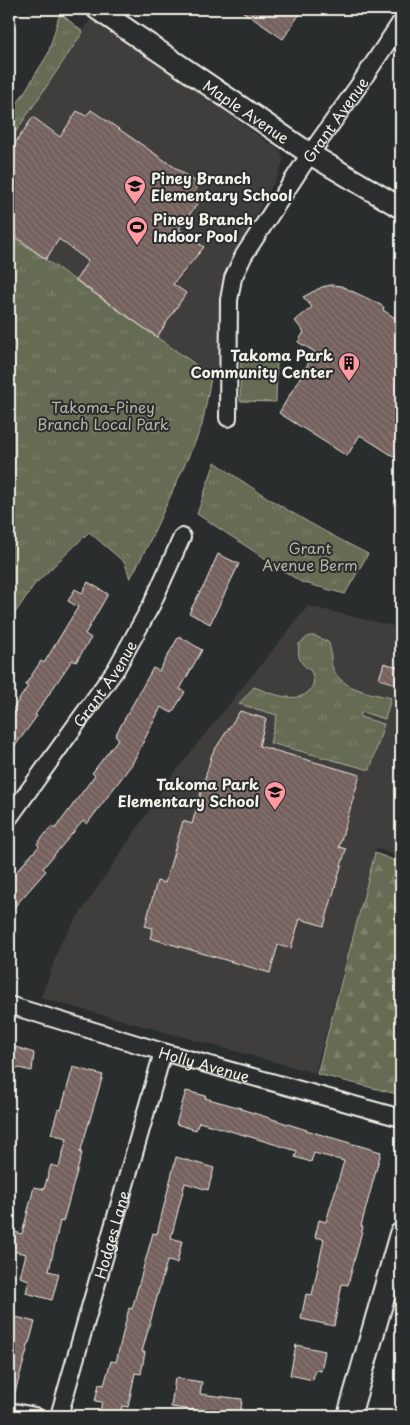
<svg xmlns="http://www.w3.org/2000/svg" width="410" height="1425" viewBox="0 0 410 1425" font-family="'Playpen Sans',sans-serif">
  <defs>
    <pattern id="forest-firs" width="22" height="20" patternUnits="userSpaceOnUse" patternTransform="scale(1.25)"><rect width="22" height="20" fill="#656c52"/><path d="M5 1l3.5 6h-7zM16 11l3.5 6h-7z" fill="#7c816b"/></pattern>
    <pattern id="park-tufts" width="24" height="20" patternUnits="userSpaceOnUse" patternTransform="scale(1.25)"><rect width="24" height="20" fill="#656c52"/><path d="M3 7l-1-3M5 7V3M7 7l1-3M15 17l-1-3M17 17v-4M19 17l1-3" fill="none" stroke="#7c816b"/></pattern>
    <pattern id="building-back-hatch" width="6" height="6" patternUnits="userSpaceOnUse" patternTransform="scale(1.25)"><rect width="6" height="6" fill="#74615d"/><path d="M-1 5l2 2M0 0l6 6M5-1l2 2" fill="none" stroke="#887874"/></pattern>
  </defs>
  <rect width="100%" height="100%" fill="#2a2d2e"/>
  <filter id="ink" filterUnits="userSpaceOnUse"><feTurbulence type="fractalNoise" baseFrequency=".02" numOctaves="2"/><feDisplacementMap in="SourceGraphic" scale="10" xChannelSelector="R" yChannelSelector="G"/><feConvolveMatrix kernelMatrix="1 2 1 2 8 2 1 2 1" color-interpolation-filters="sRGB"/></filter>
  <g filter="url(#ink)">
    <path fill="#403d3c" d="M93,16L280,151L284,159L278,175L231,260L224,303L223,369L211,378L205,371L9,234V142Z
      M308,606L401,628V858L376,848L315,1073L41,998L61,942L174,773Z"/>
    <path fill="#656c52" stroke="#acae9d" d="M241,355L277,356L276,402L240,401Z"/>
    <path fill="url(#forest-firs)" stroke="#acae9d" d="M375,853L401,863V1095L317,1074Z"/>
    <path fill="url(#park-tufts)" stroke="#acae9d" d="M60,13L83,32L9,142V117L48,54Z
      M9,234L205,371L211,378L202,425L196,440L147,547L130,579L125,563L89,532L34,585L9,622Z
      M215,462C263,497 314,527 368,554L345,594L301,582L197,514Z
      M309,636H315L328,642C333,651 329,660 333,669C342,690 372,693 391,698L385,719L362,712L360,717L384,724L370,770L270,743L277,715L239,704L254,687C269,692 297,706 310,690C315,683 314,679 311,671C300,664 297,657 299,644Z"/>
    <path fill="url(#building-back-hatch)" stroke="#f4f1e8" d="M239,9H303L283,39Z
      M91,110L199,184L194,194L200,200L179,229L204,247L173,284L186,293L157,337L76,280L88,261L59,239L46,259L9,232V152L33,117L60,137L77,111L86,116Z
      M331,285L341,286L375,302L384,307L383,310L401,322V461L360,435L347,456L279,413L315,352L298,342L304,332L295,321L312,307L303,297L322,287Z
      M218,554L239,564L210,624L189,613L202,588H203Z
      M88,582L108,594L85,634L91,638L76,662L72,660L35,715L37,716L9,754V715L28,686L25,685L41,661L44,663L78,607L68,601L75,589L82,593Z
      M179,636L202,650L180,689L185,692L172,713L161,707L132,764L87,824L83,821L43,868L46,871L9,913V880L39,846L37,844L52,826L55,829L95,775L92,773L119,738L115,736L153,668L159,671Z
      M384,663L400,668L396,684L379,679Z
      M240,711L266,719L259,746L360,775L339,847L346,849L324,926L300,919L291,948L278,945L270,973L150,938L153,928L145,926L157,881L165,883L183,821L192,824L212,754Z
      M9,1045L34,1053L32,1071L9,1066Z
      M73,1067L103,1075L80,1153H82L63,1222L60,1221L49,1271L59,1274L52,1300L26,1293L29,1280L20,1277L26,1254L9,1250V1240L11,1231L22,1234L34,1187L44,1189L51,1165L59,1167L67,1138L51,1134L58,1109L61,1110Z
      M186,1091L206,1096L205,1098L241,1108V1109L319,1134L381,1152L361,1226L363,1227L348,1285L342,1284L334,1326L301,1319L306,1294L312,1295L324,1239L315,1237L319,1220L326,1222L344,1161L314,1153L311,1162L295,1157L297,1151L244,1135L199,1122L196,1130L176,1124Z
      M176,1157L214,1168L208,1190L185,1183L171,1238L182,1241L177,1263L167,1261L142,1352H145L141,1374L135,1373L128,1407L122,1406L120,1416L100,1411L102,1402L95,1401L99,1384L104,1385L111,1361L116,1362L129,1308L132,1309L153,1233L157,1234Z
      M12,1316L35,1322L13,1399H9V1330Z
      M296,1345L325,1351L321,1371L315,1370L313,1380L290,1375Z
      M175,1378L202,1382L200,1394L242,1399L240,1416L171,1407Z"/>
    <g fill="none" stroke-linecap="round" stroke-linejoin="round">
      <g stroke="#f4f1e8" stroke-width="20">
        <g id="minor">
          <path id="s1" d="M228,418L229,300L233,278L244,255L310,154L359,85L401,22"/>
          <path id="s2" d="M9,818L116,669L152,604L182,537"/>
          <path id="s3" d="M9,1005L163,1052L401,1118"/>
          <path d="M9,1411L35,1416"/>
          <path id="s4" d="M59,1416L163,1052"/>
        </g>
      </g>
      <g stroke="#f4f1e8" stroke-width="24">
        <g id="tertiary">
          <path id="s5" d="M97,9L310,154L401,208"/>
        </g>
      </g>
      <g stroke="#f4f1e8" stroke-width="26">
        <path id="secondary" d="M349,1416L401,1234"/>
      </g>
      <use href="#minor" stroke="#2a2d2e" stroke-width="16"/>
      <use href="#tertiary" stroke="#2a2d2e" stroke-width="20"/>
      <use href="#secondary" stroke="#2a2d2e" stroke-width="22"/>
    </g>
  </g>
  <defs>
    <g id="school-pin" transform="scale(1.125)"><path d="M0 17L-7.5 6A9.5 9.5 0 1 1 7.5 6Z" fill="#ff9aa2" stroke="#2a2d2e"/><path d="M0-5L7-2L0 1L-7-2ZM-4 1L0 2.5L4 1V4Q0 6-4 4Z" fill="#111"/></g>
    <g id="stadium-pin" transform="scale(1.125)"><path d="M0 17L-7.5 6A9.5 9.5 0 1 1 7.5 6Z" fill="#ff9aa2" stroke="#2a2d2e"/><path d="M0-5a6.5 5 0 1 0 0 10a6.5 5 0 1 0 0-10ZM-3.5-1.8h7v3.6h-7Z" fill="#111"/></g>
    <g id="building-pin" transform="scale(1.125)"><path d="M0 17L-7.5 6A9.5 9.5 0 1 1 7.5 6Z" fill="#ff9aa2" stroke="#2a2d2e"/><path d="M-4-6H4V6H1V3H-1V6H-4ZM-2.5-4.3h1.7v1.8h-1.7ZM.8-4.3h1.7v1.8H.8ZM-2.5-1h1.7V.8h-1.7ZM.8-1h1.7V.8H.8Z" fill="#111"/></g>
  </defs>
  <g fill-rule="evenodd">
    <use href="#school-pin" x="135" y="186"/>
    <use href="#stadium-pin" x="137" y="227"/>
    <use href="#building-pin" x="349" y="363"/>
    <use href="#school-pin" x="275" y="792"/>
  </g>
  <g text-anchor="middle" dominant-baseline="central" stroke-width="4" stroke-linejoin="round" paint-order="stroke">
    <g font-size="15" fill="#f4f1e8" stroke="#2a2d2e">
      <text stroke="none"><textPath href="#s5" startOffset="181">Maple Avenue</textPath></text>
      <text stroke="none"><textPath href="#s1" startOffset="329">Grant Avenue</textPath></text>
      <text stroke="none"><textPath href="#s2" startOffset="165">Grant Avenue</textPath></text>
      <text stroke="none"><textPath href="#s3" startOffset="204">Holly Avenue</textPath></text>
      <text stroke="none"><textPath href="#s4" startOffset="189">Hodges Lane</textPath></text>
    </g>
    <g font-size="15" font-weight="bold" fill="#f4f1e8" stroke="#2a2d2e" text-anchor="start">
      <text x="151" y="177">Piney Branch<tspan x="151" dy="17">Elementary School</tspan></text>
      <text x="153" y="218">Piney Branch<tspan x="153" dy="17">Indoor Pool</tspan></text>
      <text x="333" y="354" text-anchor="end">Takoma Park<tspan x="333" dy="17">Community Center</tspan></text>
      <text x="259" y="783" text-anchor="end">Takoma Park<tspan x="259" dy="17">Elementary School</tspan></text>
    </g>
    <g font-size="15" fill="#b4b5a4" stroke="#2a2d2e">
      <text x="103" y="406">Takoma-Piney<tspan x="103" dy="17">Branch Local Park</tspan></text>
      <text x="310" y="547">Grant<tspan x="310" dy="17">Avenue Berm</tspan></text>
    </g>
  </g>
  <rect width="410" height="1425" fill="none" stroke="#2a2d2e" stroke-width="30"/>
  <rect x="15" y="15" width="380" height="1395" fill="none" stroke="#f4f1e8" stroke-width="2" filter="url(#ink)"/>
</svg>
